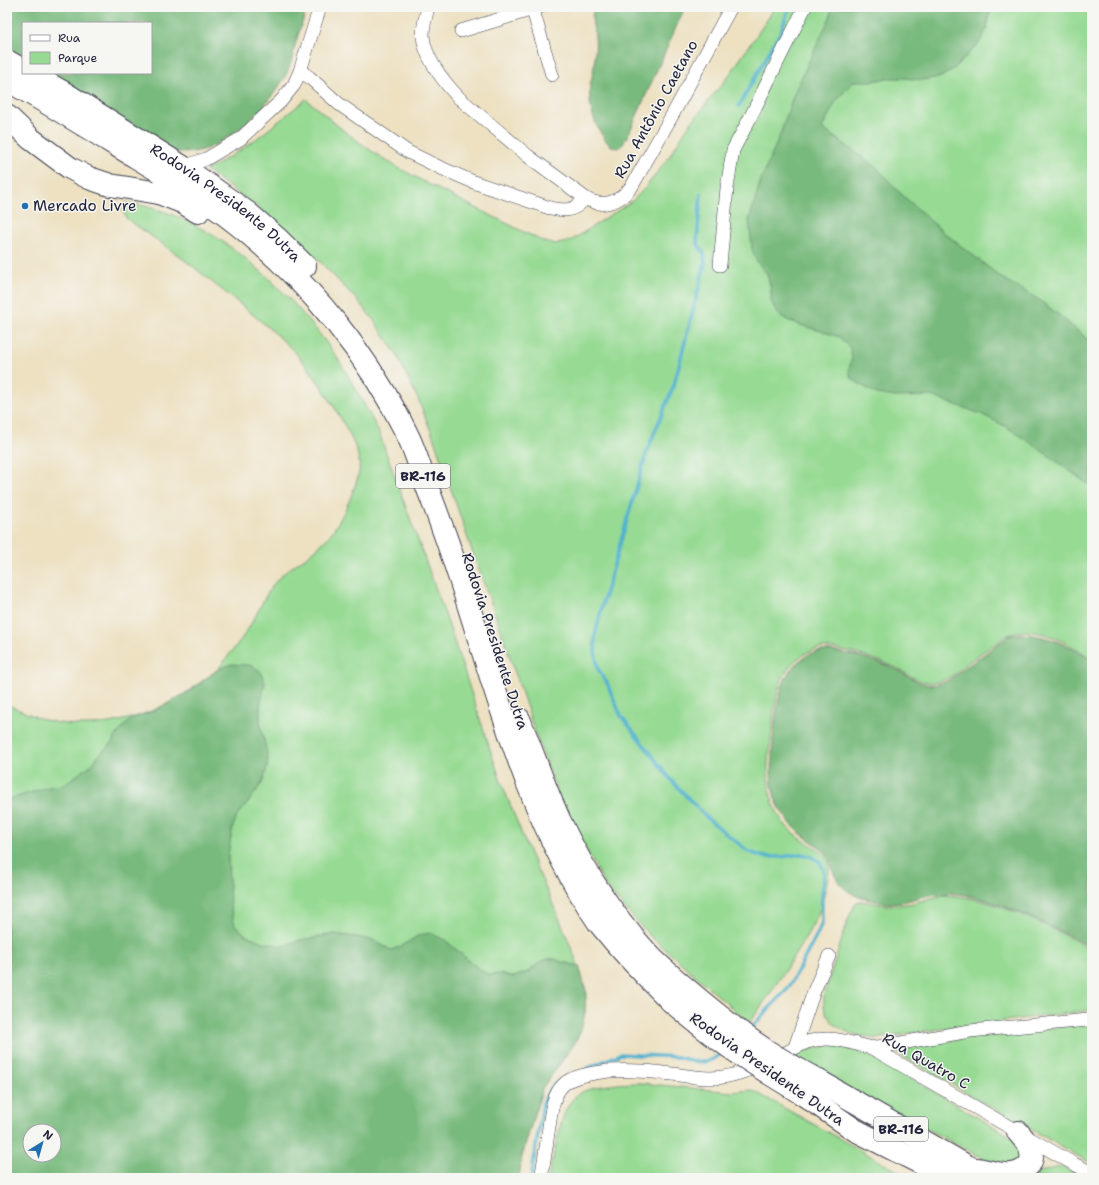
<svg xmlns="http://www.w3.org/2000/svg" width="1099" height="1185" viewBox="0 0 1099 1185" font-family="'Shantell Sans',sans-serif">
  <rect width="100%" height="100%" fill="#f6f6f2"/>
  <filter id="ink" filterUnits="userSpaceOnUse"><feTurbulence type="fractalNoise" baseFrequency=".025" numOctaves="2"/><feDisplacementMap in="SourceGraphic" scale="8" xChannelSelector="R" yChannelSelector="G"/><feConvolveMatrix kernelMatrix="1 2 1 2 8 2 1 2 1" color-interpolation-filters="sRGB"/></filter>
  <filter id="wash" filterUnits="userSpaceOnUse"><feTurbulence type="fractalNoise" baseFrequency=".012" numOctaves="4" result="noise"/><feDisplacementMap in="SourceGraphic" scale="16" xChannelSelector="R" yChannelSelector="G"/><feGaussianBlur stdDeviation="0.9" result="paint"/><feColorMatrix in="noise" values="0 0 0 0 0 0 0 0 0 0 0 0 0 0 0 0 0 1.4 0 .05"/><feComposite in="paint" operator="in"/></filter>
  <g filter="url(#wash)">
    <rect width="100%" height="100%" fill="#ede1c2"/>
    <path fill="#96da93" stroke="#5c7e67" fill-rule="evenodd" d="M774,7H1092V659C1070,644 1036,623 1009,635C1005,636 1001,640 997,643C987,649 978,655 969,662C960,669 950,679 938,682C919,686 907,672 890,665C876,659 836,647 822,648C810,650 797,657 790,666C775,685 773,717 771,741C769,752 767,763 768,774C768,789 772,804 780,817C785,826 792,832 800,838C810,846 828,851 829,865C830,873 827,880 826,887C824,896 822,904 819,912C812,928 802,943 793,958C779,980 765,1002 749,1023L648,934L606,887L560,799L540,747L498,622L471,548L434,439L418,399L397,355L373,319L356,299L301,242L263,211L206,170C243,152 274,125 306,99L344,131L370,150L395,166L434,187L544,242C554,245 562,244 572,240L632,201L645,188L667,160L687,128L730,74L769,17Z
      M127,203C212,213 292,292 338,359C353,383 367,408 379,433L446,617L500,779L525,842L563,927L581,973L586,991L585,1012L581,1030L574,1044L543,1087L532,1122L521,1160L519,1178H7V704C19,710 32,716 45,720C99,735 159,715 201,682C207,677 213,674 218,669C224,662 230,653 236,646C242,638 248,630 252,622C261,607 266,592 278,579C288,568 302,561 314,551C333,535 341,519 351,497C355,485 361,474 359,461C357,446 348,432 341,419C329,397 315,376 299,357C282,337 260,321 240,304C223,291 207,278 191,265C170,249 148,234 127,219L122,210L123,204ZM30,1131H54V1155H30Z
      M943,895C996,897 1046,926 1092,949V1010L925,1031L875,1039L853,1034L841,1029L833,1023L827,1015L824,1007V995L849,917L855,905L857,902L861,901C874,903 886,906 899,905C914,904 929,898 943,895Z
      M1092,1023V1164L893,1051L965,1038Z
      M829,1045C849,1047 865,1053 883,1062L1015,1139L1021,1149L1017,1158L1012,1164L999,1166L789,1059L807,1050Z
      M640,1083L732,1092L752,1090L910,1178H548L562,1120C565,1111 569,1102 576,1096C589,1085 623,1083 640,1083Z
      M1064,1167L1087,1178L1022,1177L1055,1168Z"/>
    <path fill="#78ba7d" stroke="#4d6e5c" fill-rule="evenodd" d="M7,7H308C303,19 299,32 295,45C293,53 292,61 289,68C276,100 231,144 198,151C190,153 182,153 174,152L49,73H151V23H23V57L7,47Z
      M595,7H685L630,131L623,144L619,148C612,148 607,143 604,138C593,122 588,105 590,86C592,76 595,66 595,56C595,49 596,43 595,37C594,26 589,17 595,7Z
      M832,7H991L987,29L979,43L955,68L941,77L921,80L904,78H887L874,81H854L836,101L822,128L877,168L898,191L942,231L1002,278L1038,299L1059,315L1092,343V487L1028,441L1005,426L981,414L931,396L895,397L877,394L861,385L851,378L849,369L852,358L850,348L839,337L821,331L800,325L787,320L777,313L771,301V289L767,274L756,260L752,249L749,220L761,180L780,135L794,93L830,17Z
      M1018,634C1045,634 1070,645 1092,660V947C1053,928 1011,905 969,896C954,892 939,893 925,896C912,899 901,904 888,903C882,903 877,901 871,900C854,897 842,890 834,874C831,866 830,858 825,852C818,845 808,840 800,833C769,804 769,783 773,743C775,718 778,673 802,659C807,655 814,652 821,651C833,648 881,662 893,668C913,677 924,692 947,681L1009,636Z
      M231,664L246,665L253,666L261,672L265,683L260,707V722L268,758L267,769L262,783L247,804L238,814L233,826L228,855L230,905L235,925L246,935L263,942L282,946L300,940L334,934L357,937L373,940L391,950L402,946L419,935L430,933L445,940L479,969L490,975L500,974L513,977L528,972L540,962L548,959H555L562,962L579,966L586,991L585,1012L581,1030L574,1044L543,1087L532,1122L521,1160L519,1178H7V800L48,787L65,784L92,764L100,754L111,744L118,733L132,718L149,713L171,702L191,690L217,670ZM30,1131H54V1155H30Z"/>
    <g fill="none" stroke-linecap="round" stroke-linejoin="round">
      <path stroke="#50b1cf" stroke-width="3.5" d="M739,106L781,31L789,7
        M701,194L697,242L704,254L705,263L674,385L647,451L602,606L595,636V652L598,669L607,683L621,716L672,781L708,819L749,852L765,857H781L801,854L810,856L819,861L824,870V881L822,894V922L818,933L789,987L749,1030
        M586,1069L620,1054L678,1057L692,1061L706,1062L715,1058L723,1052
        M531,1178L543,1103C547,1094 550,1086 560,1081"/>
    </g>
  </g>
  <g filter="url(#ink)">
    <g fill="none" stroke-linecap="round" stroke-linejoin="round">
      <g stroke="#403f4f" stroke-width="14">
        <path id="minor" d="M428,7C426,16 423,25 423,35C424,58 444,82 459,98L528,156L585,198
          M532,7L552,75
          M461,31L540,7
          M300,71L309,77L339,104L408,152L441,168L476,183L550,208C565,211 575,212 585,198C603,209 620,202 632,186L674,112L731,7
          M183,167L206,159L240,139L281,101L294,85L300,71L320,7
          M720,265L727,188L733,150L750,118L780,57L805,7
          M795,1047L814,991L829,956
          M872,1048L970,1031L1088,1020
          M541,1178C544,1163 546,1148 548,1133C551,1117 551,1097 563,1085C572,1075 596,1073 609,1071C630,1070 651,1071 672,1074C689,1076 706,1080 723,1077C751,1073 782,1054 807,1042C831,1035 848,1042 872,1048L1074,1164L1092,1173"/>
      </g>
      <g stroke="#403f4f" stroke-width="24">
        <g id="motorway">
          <path d="M7,61L23,70"/>
          <path id="s1" d="M29,73L63,92L183,167L248,213L278,239L305,266"/>
          <path d="M7,80C45,101 82,124 119,147C162,173 208,199 247,232C313,287 369,357 407,434C414,448 419,464 424,479C437,512 449,545 460,579C498,696 529,821 599,923C604,929 609,935 614,941C632,962 652,982 671,1001"/>
          <path d="M7,116L31,139L70,168L89,178L110,185L159,193L182,202L198,212"/>
          <path d="M519,719C530,746 540,774 551,801C573,854 609,912 648,954C659,966 672,976 684,987"/>
          <path d="M812,1077L965,1165L992,1178"/>
          <path d="M801,1093L855,1130L950,1178"/>
          <path d="M978,1169C989,1171 1001,1175 1012,1174C1018,1173 1023,1171 1027,1167C1039,1156 1026,1141 1018,1132"/>
        </g>
      </g>
      <use href="#minor" stroke="#fff" stroke-width="13"/>
      <use href="#motorway" stroke="#fff" stroke-width="22"/>
      <g stroke="#403f4f" stroke-width="24" stroke-linecap="butt">
        <path id="motorway-bridge" d="M684,987C710,1009 735,1030 764,1049C779,1059 796,1068 812,1077
          M671,1001C684,1012 696,1022 709,1032C738,1055 770,1074 801,1093"/>
      </g>
      <use href="#motorway-bridge" stroke="#fff" stroke-width="22"/>
    </g>
  </g>
  <circle fill="#1f6fb2" stroke="#f6f6f2" stroke-width="1.5" cx="25" cy="206" r="4"/>
  <g text-anchor="middle" dominant-baseline="central" stroke-width="3" stroke-linejoin="round" paint-order="stroke">
    <g fill="#f6f6f2" stroke="#626272" stroke-width="1">
      <rect x="396" y="464" width="54" height="24" rx="3"/>
      <rect x="874" y="1117" width="54" height="24" rx="3"/>
    </g>
    <g font-size="14" font-weight="bold" fill="#22223b">
      <text x="423" y="476">BR-116</text>
      <text x="901" y="1129">BR-116</text>
    </g>
    <g font-size="15" fill="#22223b" stroke="#f6f6f2">
      <text transform="translate(656 109) rotate(-61)">Rua Antônio Caetano</text>
      <text stroke="none"><textPath href="#s1" startOffset="236">Rodovia Presidente Dutra</textPath></text>
      <text transform="translate(495 641) rotate(72)">Rodovia Presidente Dutra</text>
      <text transform="translate(926 1061) rotate(30)">Rua Quatro C</text>
      <text transform="translate(767 1069) rotate(35)">Rodovia Presidente Dutra</text>
    </g>
    <g font-size="15" fill="#22223b" stroke="#f6f6f2" text-anchor="start">
      <text x="33" y="206">Mercado Livre</text>
    </g>
  </g>
  <rect width="1099" height="1185" fill="none" stroke="#f6f6f2" stroke-width="24"/>
  <rect x="22" y="22" width="130" height="52" fill="#f6f6f2" stroke="#a1a1a9"/>
  <rect x="30" y="35" width="20" height="6" fill="#ffffff" stroke="#a1a1a9"/>
  <text x="58" y="42" font-size="12" fill="#22223b">Rua</text>
  <rect x="30" y="52" width="20" height="12" fill="#96da93" stroke="#a1a1a9"/>
  <text x="58" y="62" font-size="12" fill="#22223b">Parque</text>
  <g transform="translate(42 1143) rotate(37)"><circle r="19" fill="#f6f6f2" stroke="#a1a1a9"/>
  <path d="M0-3L7 15L0 10L-7 15Z" fill="#1f6fb2"/>
  <text y="-6" font-size="11" font-weight="bold" text-anchor="middle" fill="#22223b">N</text>
  </g>
</svg>
